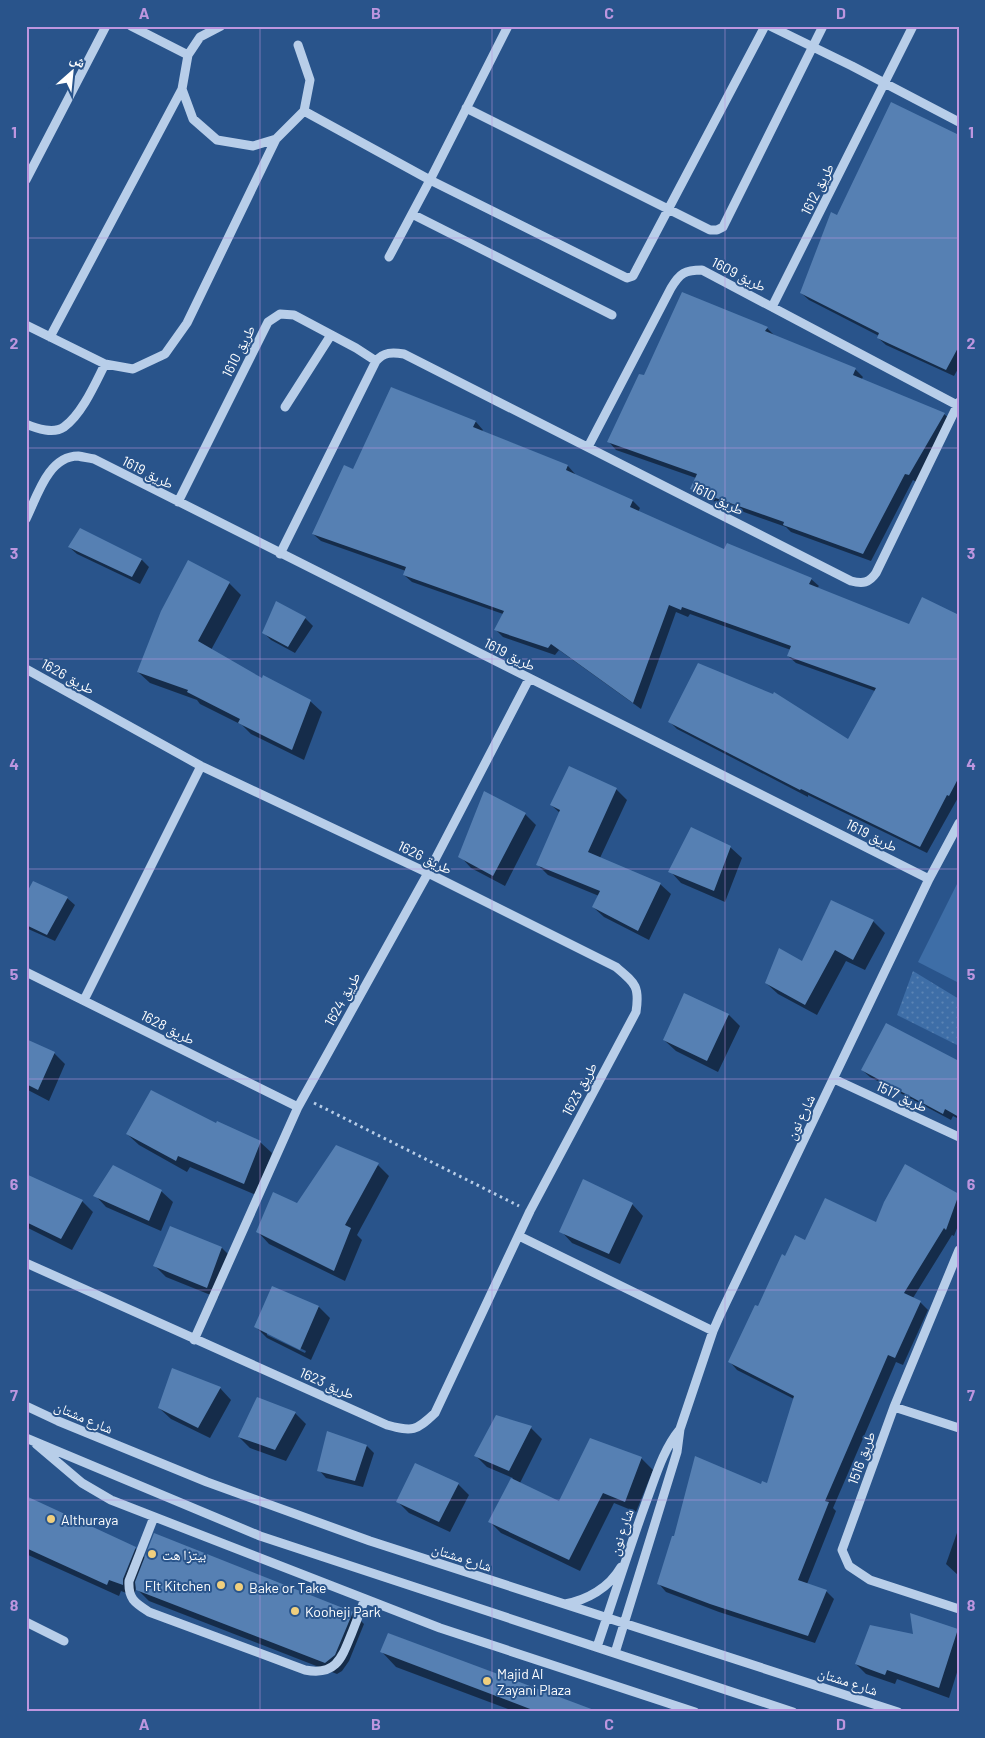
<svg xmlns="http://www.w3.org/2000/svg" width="985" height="1738" viewBox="0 0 985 1738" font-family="Barlow,'Noto Naskh Arabic',sans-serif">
  <defs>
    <pattern id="grass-dots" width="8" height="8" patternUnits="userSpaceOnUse" patternTransform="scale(1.25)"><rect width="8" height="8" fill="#3e6ea7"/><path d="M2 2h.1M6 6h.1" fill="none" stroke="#5b84b4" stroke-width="1.8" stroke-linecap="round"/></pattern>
  </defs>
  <rect width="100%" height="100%" fill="#29548b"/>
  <path fill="url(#grass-dots)" d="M913,971L959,999V1046L897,1015Z"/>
  <path fill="#3e6ea7" d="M959,880V983L918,962Z"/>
  <path fill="#0007" fill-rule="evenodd" d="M959,136V367L954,376L886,345L878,338L879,336L809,300L801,293L837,216Z
    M767,328L774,335V336L856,370L863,377L861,380L944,414L952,421L916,482L913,480L871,561L791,532L786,527L699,496L692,488L696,478L616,450L609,442L644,377Z
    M392,388L476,422L483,430L482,431L568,466L575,474L574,475L633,501L640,508L638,512L725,551L811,579L819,586L817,588L910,626L959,616V796L927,853L808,795V797L677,729L670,722L849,741L875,691L796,663L788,656L791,650L690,614L688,617L676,612L641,709L559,650L555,655L503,637L496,630L503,614L412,582L404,575L406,571L321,541L313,534L353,471Z
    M80,529L142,560L149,567L140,584L77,554L69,547Z
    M188,562L229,583L241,595L211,650L262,680L310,701L322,712L304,760L251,734L242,725L200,704L197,700L150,683L138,672Z
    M277,603L305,618L313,626L295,653L271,640L264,633Z
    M616,789L627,800L600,858L660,884L671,894L649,940L604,917L593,907L599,896L548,875L537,864L560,813L551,805Z
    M525,814L536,825L505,886L471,868L460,856Z
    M730,847L742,858L725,902L681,883L670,871Z
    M26,896L67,898L75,905L55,941L26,928Z
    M831,901L873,921L885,933L865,970L846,961L817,1015L778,994L766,983L803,963Z
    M729,1015L740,1026L718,1072L676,1051L664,1040Z
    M26,1040L54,1053L65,1064L49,1101L26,1089Z
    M959,1062V1119L953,1116L951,1120L870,1077L862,1070Z
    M217,1125L260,1142L272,1153L256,1195L190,1167L187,1172L139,1145L127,1134Z
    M378,1165L389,1176L357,1235L362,1240L345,1281L269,1244L258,1232L298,1205Z
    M26,1176L82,1201L93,1212L72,1250L26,1227Z
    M161,1191L173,1202L161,1231L106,1207L95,1195Z
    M958,1194L959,1223L954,1236L952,1235L913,1298L920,1302L928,1310L903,1365L896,1362L833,1508L836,1511L807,1584L826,1591L834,1599L815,1643L719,1612L666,1592L659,1584L762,1486L768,1484L794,1399L737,1370L730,1362L786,1257L805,1241L877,1224Z
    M632,1204L643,1216L620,1264L572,1243L561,1231Z
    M171,1228L222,1248L233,1259L218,1298L166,1277L155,1266Z
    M273,1288L319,1307L330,1318L311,1360L267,1338L256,1327ZM267,1332L306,1351L305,1353L267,1335Z
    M220,1388L231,1400L210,1438L171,1419L159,1408Z
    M295,1413L306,1424L286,1461L250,1448L239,1437Z
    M531,1428L542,1439L520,1483L560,1503L641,1458L653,1470L636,1512L614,1503L580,1571L501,1533L490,1522L513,1478L487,1467L476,1456Z
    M367,1446L374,1453L363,1487L326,1478L319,1470Z
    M458,1484L469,1495L450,1532L409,1513L398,1502Z
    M26,1498L135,1548L146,1559L353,1613L364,1624L349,1661L342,1671L337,1674L149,1601L136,1588L134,1596L121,1591L119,1596L26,1554Z
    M959,1527V1576L946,1564Z
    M957,1630L959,1631V1666L949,1698L897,1679L895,1684L866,1674L856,1664L914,1636Z
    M389,1634L594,1712H516L396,1667L382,1652Z"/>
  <path fill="#5680b3" d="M891,102L959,135V346L946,370L877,338L879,333L800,293L831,212L837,215Z
    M682,292L768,327L765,331L856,368L853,375L945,413L909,475L905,474L863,554L783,525L784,522L690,489L697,474L607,442L639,374L644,375Z
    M391,387L476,421L473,427L568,465L566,470L633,500L630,507L724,549L727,543L812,578L809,584L909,624L922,597L959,615V777L949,796L947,795L920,847L801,789L800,790L668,722L698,663L773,694L774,692L848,739L876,688L787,656L791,646L682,607L681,610L669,605L633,703L551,644L548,648L494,630L504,611L403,575L406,567L312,534L344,465L353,469Z
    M80,528L142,559L132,577L68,547Z
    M188,560L230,582L198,641L262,678L263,675L311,700L292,750L238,723L240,719L187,692L188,690L137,672L161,611Z
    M276,601L306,617L288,647L262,633Z
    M569,766L617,788L588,852L661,883L638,931L592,907L600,891L536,865L560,810L550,805Z
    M484,791L526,813L493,876L458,857Z
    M691,827L731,846L714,891L668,872Z
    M33,881L68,897L47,935L26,925V894Z
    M831,900L874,920L853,960L835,950L805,1005L765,983L779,948L802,961Z
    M684,993L729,1014L707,1061L663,1040Z
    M886,1023L959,1061V1117L945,1109L943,1114L861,1070Z
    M26,1039L55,1052L38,1090L26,1084Z
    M151,1090L216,1123L217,1121L261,1141L244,1184L178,1156L176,1161L126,1134Z
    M336,1145L379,1163L345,1225L351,1228L334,1271L256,1232L273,1192L297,1203Z
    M905,1164L959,1194L946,1230L944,1228L904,1293L921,1301L895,1358L888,1355L825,1501L829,1502L798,1580L827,1590L808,1636L710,1604L657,1584L672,1536H674L695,1456L761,1484L762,1481L767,1483L794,1396L728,1362L755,1305L758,1306L782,1254L785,1256L795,1235L805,1240L825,1198L876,1222L884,1202Z
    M113,1165L162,1190L149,1221L93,1196Z
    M26,1174L83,1200L61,1239L26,1222Z
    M583,1179L633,1203L609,1254L559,1232Z
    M170,1226L222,1247L207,1288L153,1266Z
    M272,1286L319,1306L300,1350L254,1327Z
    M172,1368L221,1387L198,1428L158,1408Z
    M257,1397L296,1412L275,1450L238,1437Z
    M496,1415L532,1426L509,1471L474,1456Z
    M327,1431L367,1445L355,1481L317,1471Z
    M590,1438L642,1457L625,1502L603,1493L569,1560L488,1522L511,1478L559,1501Z
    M415,1463L459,1483L439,1522L396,1502Z
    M26,1496L136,1547L123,1579V1585L109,1580L107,1585L26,1548Z
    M154,1533L353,1612L335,1655L325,1663L136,1590L135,1582Z
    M910,1613L958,1629L939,1688L887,1670L885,1675L855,1664L870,1625L913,1634Z
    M388,1633L594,1710V1712H538L380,1652Z"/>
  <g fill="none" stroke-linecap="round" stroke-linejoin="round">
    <path stroke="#b8cee9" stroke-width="3" stroke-dasharray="2.5 4" stroke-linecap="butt" d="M314,1103L519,1206"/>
    <path stroke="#b8cee9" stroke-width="9" d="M131,26L188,55
      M221,26L200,37L188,55L182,89L193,119L217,140L253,146L276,139L304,111L310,80L298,45
      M770,26L852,66L959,122
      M466,108L710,230H717L723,227L823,26
      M304,111L430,180L627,278L633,276L765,26
      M26,180L106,26
      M412,214L612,315
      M389,257L430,180L508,26
      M772,307L913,26
      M26,325L105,364L133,369L165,354L187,323L276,139
      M50,337L182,89
      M285,407L331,335
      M26,424C37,429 54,434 64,427C82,414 95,384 105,364
      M588,447L671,288C680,273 685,270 702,270L957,405
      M178,502L268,322L280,314L294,315L356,348L376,361
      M26,519C37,497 48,456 78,456C83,457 89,458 94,459L929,879
      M280,554L376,361C384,352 392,352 404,354L851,581C863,584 869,583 876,573L959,402
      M26,669L201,766L428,873L616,967C635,983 640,986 636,1012L530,1211L435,1413C416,1431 413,1432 387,1425L26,1263
      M26,972L298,1107
      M84,1000L201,766
      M834,1079L959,1137
      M519,1236L713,1331
      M959,1250L894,1407L842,1550L849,1566L870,1580L959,1609
      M194,1340L298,1107L428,873L529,679
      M26,1406L58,1421L207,1482L370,1541L898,1712
      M894,1407L959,1428
      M26,1438L260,1536L793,1712
      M36,1444L82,1483L111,1500L440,1628L695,1712
      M154,1517L129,1581C128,1599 135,1603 149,1612L305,1670C335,1676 341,1660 351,1635C356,1623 360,1611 365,1599
      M565,1604C587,1600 609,1588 621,1567
      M26,1622L64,1641
      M597,1647C613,1600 628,1552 645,1505C655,1479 662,1451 680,1429
      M615,1653L677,1452L680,1429L713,1331L720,1315L929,879L959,823"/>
  </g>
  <path fill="none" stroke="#bd96df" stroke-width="1" stroke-opacity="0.55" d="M260,26V1712M492,26V1712M725,26V1712M26,238H959M26,448H959M26,659H959M26,869H959M26,1079H959M26,1290H959M26,1500H959"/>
  <g fill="#f0cf7e" stroke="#29548b" stroke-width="2">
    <circle cx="51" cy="1519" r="5"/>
    <circle cx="152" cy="1554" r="5"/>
    <circle cx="221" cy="1585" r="5"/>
    <circle cx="239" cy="1587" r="5"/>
    <circle cx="295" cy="1611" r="5"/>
    <circle cx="487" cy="1681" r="5"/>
  </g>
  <g text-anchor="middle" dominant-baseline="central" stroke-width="4" stroke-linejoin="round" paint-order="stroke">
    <g font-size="14" fill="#fff" stroke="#29548b">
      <text transform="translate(817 189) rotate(-63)">طريق 1612</text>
      <text transform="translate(739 274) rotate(27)">طريق 1609</text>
      <text transform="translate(238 351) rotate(-63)">طريق 1610</text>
      <text transform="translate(148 472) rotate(27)">طريق 1619</text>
      <text transform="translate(718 498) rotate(27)">طريق 1610</text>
      <text transform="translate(510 654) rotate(27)">طريق 1619</text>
      <text transform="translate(68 676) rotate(29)">طريق 1626</text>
      <text transform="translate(872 835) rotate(27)">طريق 1619</text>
      <text transform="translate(425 857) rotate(26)">طريق 1626</text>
      <text transform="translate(342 999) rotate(-61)">طريق 1624</text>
      <text transform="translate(168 1027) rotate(27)">طريق 1628</text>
      <text transform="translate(579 1089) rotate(-62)">طريق 1623</text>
      <text transform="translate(902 1096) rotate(25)">طريق 1517</text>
      <text transform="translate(800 1117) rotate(-64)">شارع نون</text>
      <text transform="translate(327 1383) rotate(24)">طريق 1623</text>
      <text transform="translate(84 1417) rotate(23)">شارع مشتان</text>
      <text transform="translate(861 1458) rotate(-70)">طريق 1516</text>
      <text transform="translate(621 1532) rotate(-71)">شارع نون</text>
      <text transform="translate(462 1557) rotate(18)">شارع مشتان</text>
      <text transform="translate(848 1681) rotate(18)">شارع مشتان</text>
    </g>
    <g font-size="14" fill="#fff" stroke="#29548b" text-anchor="start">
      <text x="61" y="1519">Althuraya</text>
      <text x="162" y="1554">بيتزا هت</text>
      <text x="211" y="1585" text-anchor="end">FIt Kitchen</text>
      <text x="249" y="1587">Bake or Take</text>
      <text x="305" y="1611">Kooheji Park</text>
      <text x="497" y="1673">Majid Al<tspan x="497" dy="16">Zayani Plaza</tspan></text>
    </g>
  </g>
  <rect width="985" height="1738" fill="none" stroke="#29548b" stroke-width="55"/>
  <g transform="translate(72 72) rotate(27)" stroke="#29548b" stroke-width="4" paint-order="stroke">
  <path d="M0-4L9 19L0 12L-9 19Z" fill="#ffffff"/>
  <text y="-8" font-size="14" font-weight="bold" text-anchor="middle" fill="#ffffff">ش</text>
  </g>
  <rect x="28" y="28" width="930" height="1682" fill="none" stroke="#bd96df" stroke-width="2"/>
  <g font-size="16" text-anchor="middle" font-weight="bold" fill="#bd96df">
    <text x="144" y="19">A</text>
    <text x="376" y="19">B</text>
    <text x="609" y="19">C</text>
    <text x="841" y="19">D</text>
    <text x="14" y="138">1</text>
    <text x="971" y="138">1</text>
    <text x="14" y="349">2</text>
    <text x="971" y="349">2</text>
    <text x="14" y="559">3</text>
    <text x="971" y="559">3</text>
    <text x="14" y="770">4</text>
    <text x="971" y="770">4</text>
    <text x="14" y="980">5</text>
    <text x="971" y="980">5</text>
    <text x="14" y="1190">6</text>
    <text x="971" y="1190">6</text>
    <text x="14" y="1401">7</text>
    <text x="971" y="1401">7</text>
    <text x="14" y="1611">8</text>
    <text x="971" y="1611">8</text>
    <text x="144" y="1730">A</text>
    <text x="376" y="1730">B</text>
    <text x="609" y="1730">C</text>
    <text x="841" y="1730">D</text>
  </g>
</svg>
